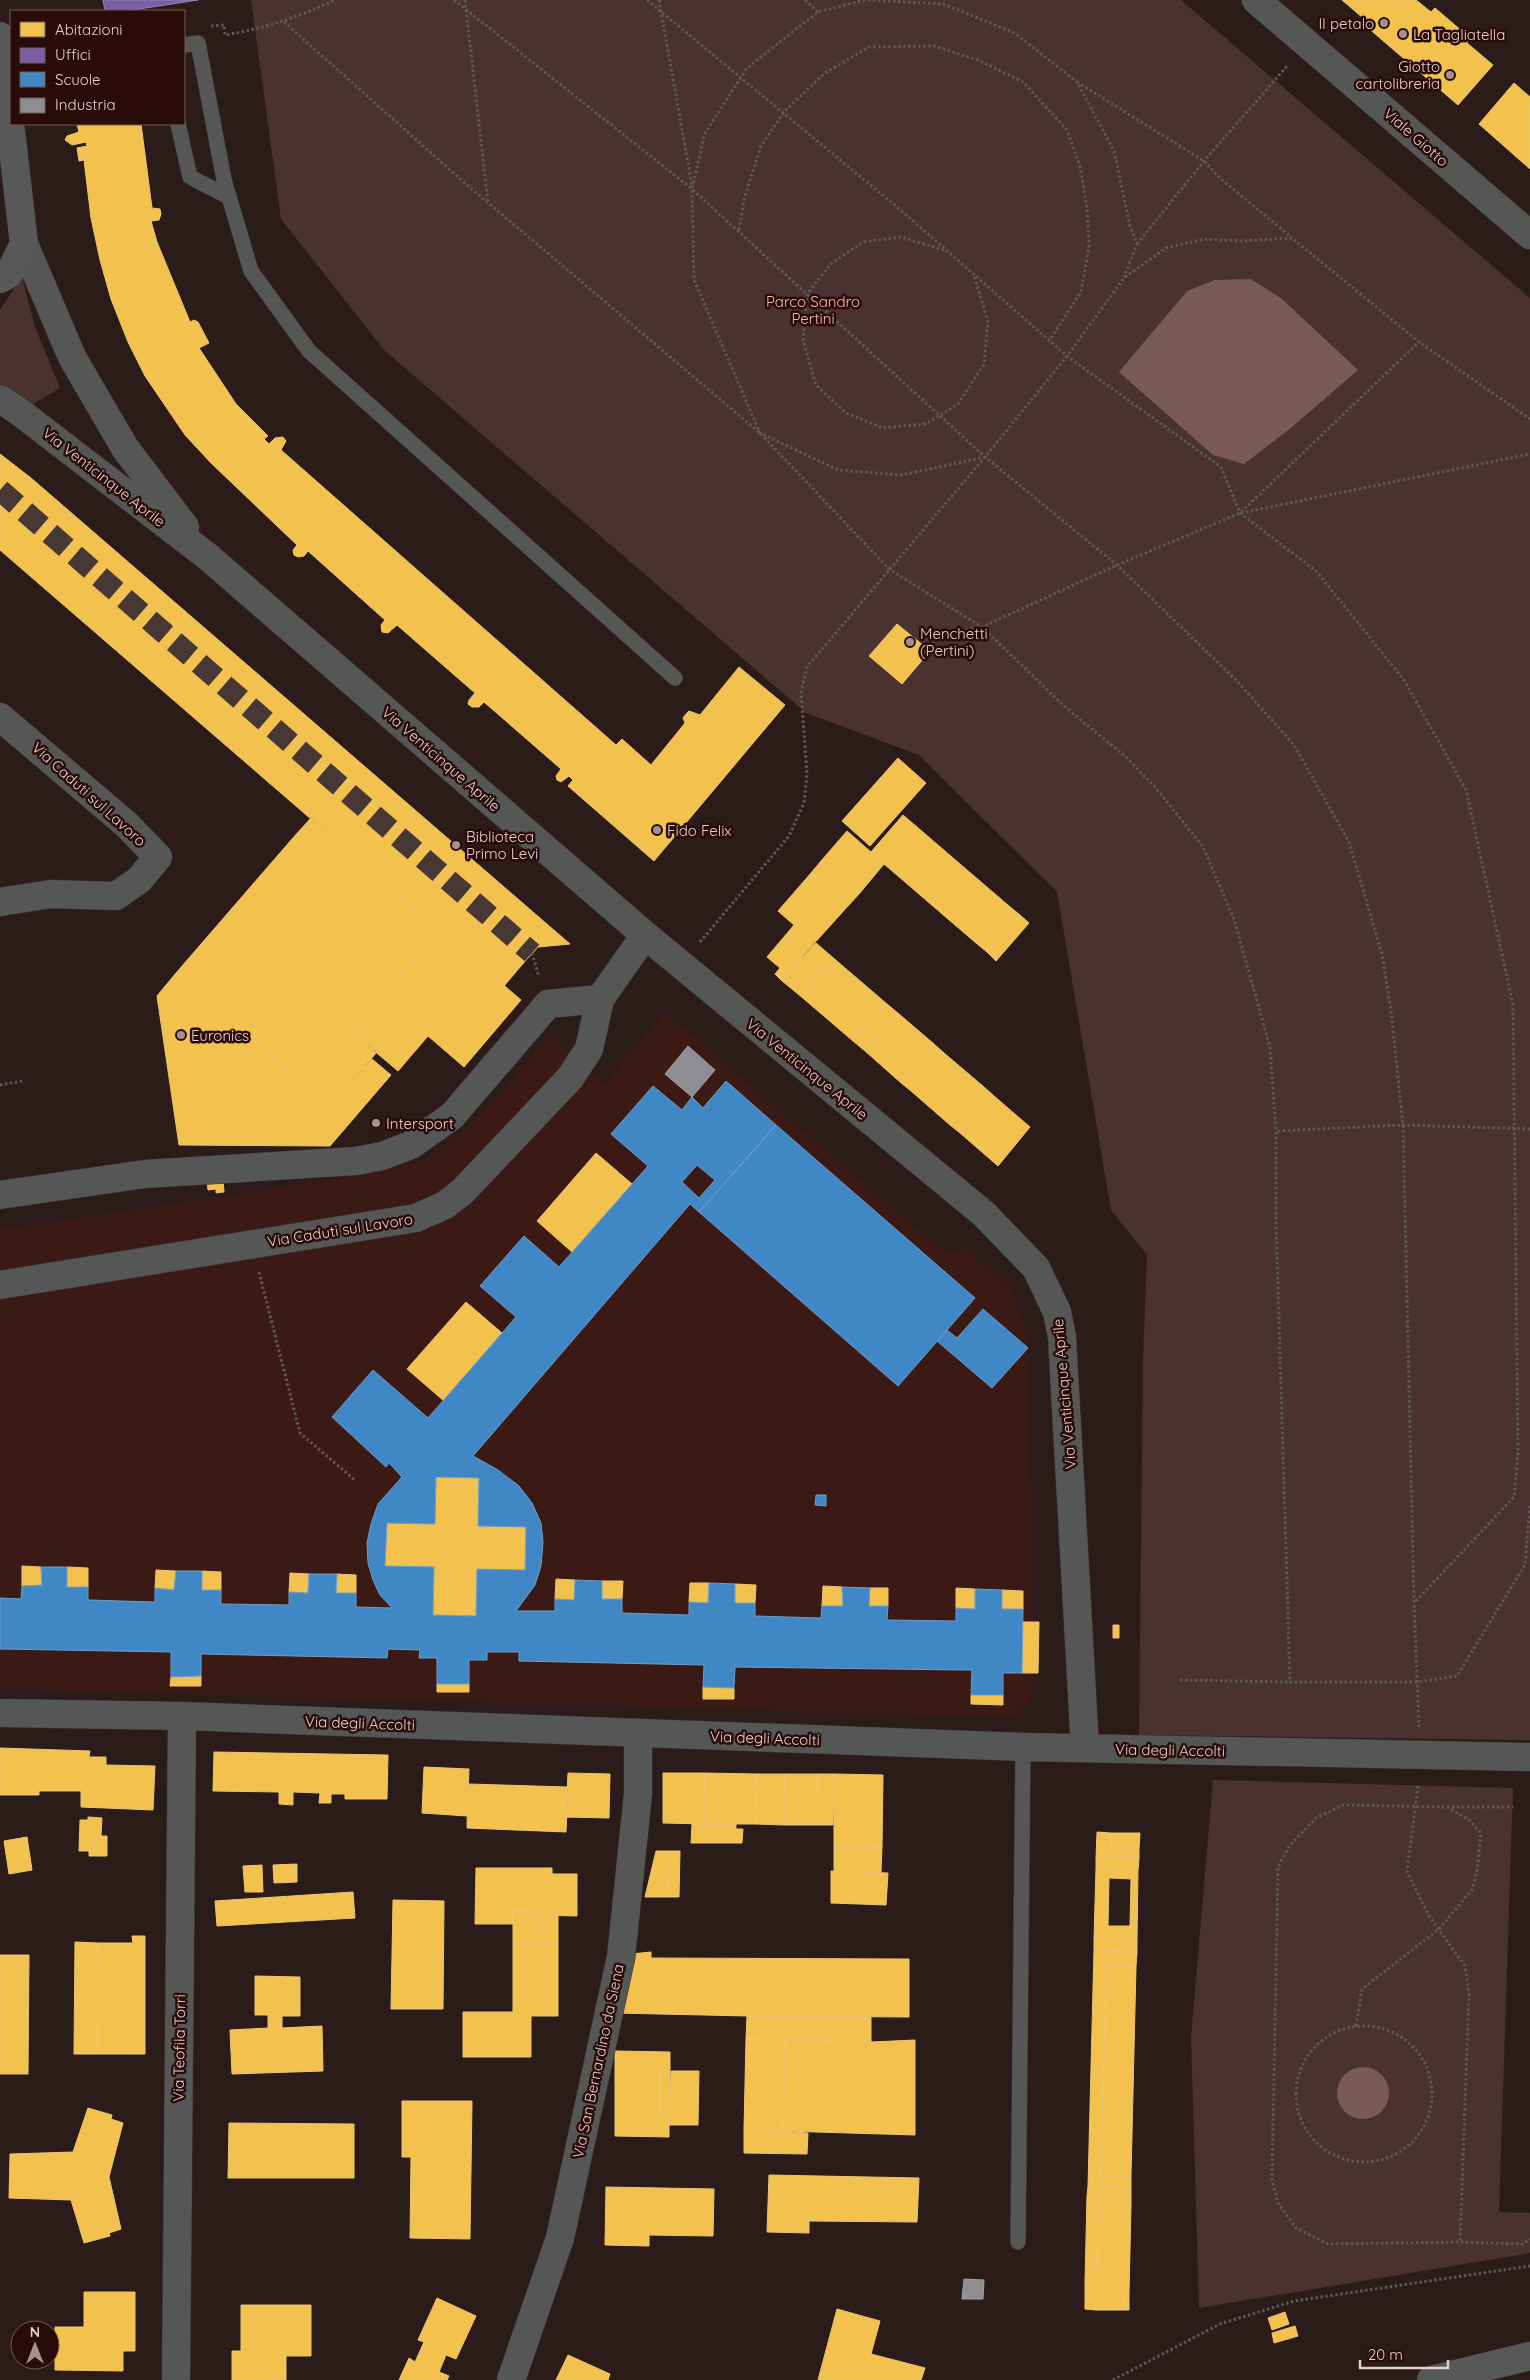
<svg xmlns="http://www.w3.org/2000/svg" width="1530" height="2380" viewBox="0 0 1530 2380" font-family="Quicksand,sans-serif">
  <rect width="100%" height="100%" fill="#2b1c1a"/>
  <path fill="#3b1a16" d="M665,1012L943,1251L968,1249L1012,1289L1028,1339L1034,1695L1015,1717L0,1689V1230L366,1174L425,1160L476,1120L551,1036L605,1084Z"/>
  <path fill="#49322f" fill-rule="evenodd" d="M251,0H1181L1530,298V1740L1139,1735L1143,1359L1147,1255L1111,1210L1057,892L919,755L806,713L384,350L281,219ZM1251,279L1281,298L1358,371L1157,329L1187,291Z
    M22,277L35,327L60,388L28,407L0,387V310Z
    M1213,1780L1513,1788L1499,2212L1530,2213V2253L1199,2308L1191,2038Z"/>
  <path fill="#7a5a54" d="M1251,279L1281,298L1358,370L1292,427L1244,464L1213,455L1119,372L1187,291L1215,280Z
    M1337 2093a26 26 0 1 1 52 0a26 26 0 1 1-52 0Z"/>
  <path fill="#f2c14e" stroke="#eec574" fill-rule="evenodd" d="M1342,0H1416L1431,12L1435,8L1470,38L1467,43L1493,65L1458,105L1367,27L1370,24Z
    M1514,83L1530,97V169L1479,124Z
    M77,124H141L152,208L160,209L161,214L159,220L151,221L157,242L190,322L194,320L198,322L209,343L199,348L236,404L268,436L264,439L269,444L275,438L283,437L286,441L281,450L616,745L622,739L651,765L685,723L683,718L686,714L689,711L700,715L739,667L785,705L654,861L568,786L573,780L569,776L561,782L557,780L556,776L561,769L484,702L479,707H472L468,704L469,700L475,693L397,625L388,633L382,632L381,625L385,620L308,551L304,556L298,557L294,555L293,550L297,545L211,463L185,435L145,376L128,342L111,299L100,260L91,218L84,160L79,161L77,148L87,146L86,142L72,145L65,140L67,136L79,132Z
    M0,454L31,478L570,944L538,947L0,488Z
    M0,488L538,947L527,959L424,870L412,883L515,973L504,986L0,550Z
    M897,624L930,651L902,684L869,656Z
    M898,758L926,783L870,846L842,821Z
    M903,815L1009,906L976,943L884,864L859,894L821,861L847,831L871,852Z
    M310,819L521,1000L464,1067L428,1036L398,1071L352,1032L423,951L292,839Z
    M292,839L423,951L352,1032L377,1052L330,1106L176,973Z
    M821,861L859,894L848,906L811,873Z
    M424,870L527,959L515,973L412,883Z
    M811,873L848,906L781,980L775,974L780,968L767,957L794,925L778,911Z
    M1009,906L1020,915L987,952L976,943Z
    M1020,915L1029,923L996,961L987,952Z
    M816,943L838,962L828,973L823,968L809,982L815,987L804,999L781,980Z
    M838,962L887,1004L853,1041L804,999L815,987L809,982L823,968L828,973Z
    M176,973L330,1106L372,1059L391,1075L330,1146L179,1145L157,996Z
    M887,1004L899,1014L865,1051L853,1041Z
    M899,1014L934,1044L900,1082L865,1051Z
    M934,1044L944,1053L911,1091L900,1082Z
    M944,1053L984,1087L950,1125L911,1091Z
    M984,1087L994,1096L960,1133L950,1125Z
    M994,1096L1030,1127L998,1166L960,1133Z
    M596,1153L632,1184L572,1252L537,1221Z
    M223,1179L224,1192L216,1193V1189L208,1190L207,1181Z
    M466,1302L502,1333L444,1401L407,1369Z
    M436,1477L479,1478L478,1526L526,1527L525,1570L477,1569L476,1616L433,1615L434,1567L385,1566L387,1523L435,1524Z
    M22,1566L41,1567L42,1585L22,1586Z
    M67,1567L88,1568V1587H67Z
    M156,1570L176,1571L174,1590L155,1588Z
    M202,1571L221,1572V1590H202Z
    M290,1573L309,1574L308,1593L289,1592Z
    M337,1574L356,1575V1593H336Z
    M556,1579L575,1580L574,1600L555,1599Z
    M602,1581H623L622,1599H602Z
    M690,1583H709L708,1603L689,1602Z
    M735,1584L756,1585L755,1603H735Z
    M823,1586L842,1587L843,1606H822Z
    M870,1588H888V1606H869Z
    M956,1588L975,1589V1609L956,1608Z
    M1002,1590L1023,1591V1609H1002Z
    M1023,1622H1039L1038,1673H1022Z
    M1113,1625H1119V1638H1113Z
    M201,1676V1686H170L171,1677Z
    M437,1684H469V1692H437Z
    M703,1687L734,1688V1699H703Z
    M971,1695H1003V1705L971,1704Z
    M0,1748L90,1751L89,1757H106V1765L155,1766L153,1810L81,1807V1791H39V1795H0Z
    M214,1752L388,1755L387,1799H345V1794H331V1803H319L320,1793L293,1792V1805L279,1804V1792L213,1791Z
    M424,1767L469,1769L467,1816L422,1813Z
    M568,1773L610,1774L609,1818L566,1817Z
    M663,1773H705L704,1824L663,1823Z
    M705,1773L757,1774L755,1824H704Z
    M757,1774H785L784,1825L755,1824Z
    M785,1774H817L818,1825H784Z
    M817,1774H834L833,1825H818Z
    M834,1774L883,1775L882,1847L834,1846Z
    M468,1784L568,1787L566,1832L467,1828Z
    M88,1817L102,1818L101,1836H107V1856H89V1851H79L80,1820H88Z
    M692,1824H736V1829H743L742,1843H691Z
    M1097,1832L1111,1833V1848L1139,1849V1859L1096,1858Z
    M1111,1833H1140L1139,1849L1111,1848Z
    M27,1837L32,1870L9,1874L4,1841Z
    M834,1846L882,1847L881,1872L834,1871Z
    M656,1851H670L667,1897H645Z
    M670,1851H680L679,1897H667Z
    M1096,1858L1139,1859L1138,1870L1096,1868Z
    M297,1864V1882L274,1883L273,1865Z
    M262,1865L263,1892H245L243,1866Z
    M476,1868H552V1874H577V1916L532,1915V1910H513V1924H475Z
    M1096,1868L1138,1870L1137,1941L1094,1939ZM1109,1878L1131,1879L1130,1926H1108Z
    M831,1871L888,1873L886,1905L831,1903Z
    M353,1892L355,1918L217,1926L215,1901Z
    M393,1900L444,1901L443,2009H391Z
    M513,1910H532V1915H540L541,1944H513Z
    M540,1915L558,1916V1944H541Z
    M132,1936H145V2054H97L98,1943H133Z
    M1094,1939L1137,1941V1952L1094,1950Z
    M75,1942L98,1943L97,2054H74Z
    M513,1944H558V2016H531V2057H463V2012H513Z
    M1094,1950L1137,1952L1136,1967L1107,1966L1100,2176H1131V2188L1088,2186Z
    M651,1952V1958L909,1959V2017L747,2016L616,2013L631,1954Z
    M0,1955H29L28,2074H0Z
    M1107,1966L1136,1967L1131,2176H1100Z
    M255,1976L300,1977V2016H282V2028L322,2026L323,2071L232,2074L230,2030L268,2028V2015H255Z
    M747,2016L871,2017V2042L746,2039Z
    M746,2039L785,2040L783,2131L744,2129Z
    M785,2040L871,2042L915,2040V2135L783,2131Z
    M615,2051L670,2052V2074H660V2113L669,2114V2137L615,2136Z
    M671,2071H699L698,2125H669Z
    M660,2074H670L669,2114L660,2113Z
    M402,2101H472L470,2239L410,2238L411,2157H402Z
    M88,2108L112,2115L111,2119L123,2123L109,2177L121,2229L109,2233L110,2236L84,2243L71,2200L9,2198L10,2154L73,2152Z
    M229,2123L354,2124V2178H228Z
    M744,2129L808,2133L807,2154L744,2153Z
    M769,2175L919,2178L917,2222L809,2221V2233L767,2232Z
    M1088,2186L1131,2188V2197L1087,2196Z
    M606,2187L714,2189L713,2236L649,2235V2246L605,2245Z
    M1087,2196L1131,2197V2206L1099,2205L1096,2281L1085,2282Z
    M1099,2205L1131,2206L1129,2293H1123V2310H1095L1096,2294L1085,2293V2282L1096,2281Z
    M84,2292H135V2351H123V2371L55,2370V2327H84Z
    M1085,2293L1096,2294L1095,2310L1085,2309Z
    M1123,2293H1129V2310H1123Z
    M437,2298L476,2316L456,2359L446,2355L439,2372L449,2376L447,2380H399L409,2358L415,2362L424,2342L418,2340Z
    M241,2305H311V2356H286V2380H232V2351H241Z
    M837,2309L880,2321L871,2354L925,2368L921,2380H818Z
    M1285,2312L1289,2324L1272,2330L1268,2318Z
    M1295,2326L1298,2336L1274,2343L1272,2333Z
    M568,2355L610,2374L608,2380H556Z"/>
  <path fill="#7b5ea7" stroke="#9b80b2" d="M103,0H198L126,11H105Z"/>
  <path fill="#3f88c5" stroke="#719dc7" fill-rule="evenodd" d="M726,1081L776,1125L699,1212L690,1204L473,1456L498,1470L519,1486L532,1503L541,1523L543,1542L541,1566L535,1585L516,1611H555V1599L574,1600L575,1580L602,1581V1599H622V1613L689,1615V1602L708,1603L709,1583L735,1584V1603H755V1616L821,1618L822,1606H843L842,1587L870,1588L869,1606H888L887,1620L956,1621V1608L975,1609V1589L1002,1590V1609H1023L1022,1673H1003V1695H971L972,1670H962L735,1667L734,1688L703,1687L704,1665L519,1661V1652H487V1660H469V1684H437V1658H419L420,1650L388,1649L387,1658L201,1654V1676L171,1677V1652L0,1649V1598L21,1599L22,1586L42,1585L41,1567H67V1587H88V1600L155,1602V1588L174,1590L176,1571H202V1590H221V1604L289,1605V1592L308,1593L309,1574H337L336,1593H356V1607L392,1608L380,1595L373,1580L368,1563L367,1543L371,1524L378,1504L402,1477L389,1463L386,1467L332,1417L373,1370L428,1418L516,1317L480,1286L524,1236L559,1267L648,1166L611,1134L653,1086L682,1110L692,1097L703,1108ZM697,1165L715,1180L699,1198L682,1182ZM436,1477L479,1478L478,1526L526,1527L525,1570L477,1569L476,1616L433,1615L434,1567L385,1566L387,1523L435,1524Z
    M776,1125L975,1298L898,1386L699,1212Z
    M983,1309L1028,1348L992,1388L937,1341L947,1330L957,1338Z
    M816,1495H826V1506L815,1505Z"/>
  <path fill="#8d8d92" stroke="#a7a1a3" d="M688,1046L715,1070L692,1097L665,1074Z
    M964,2279L984,2280L983,2299H962Z"/>
  <g fill="none" stroke-linecap="round" stroke-linejoin="round">
    <path stroke="#473735" stroke-width="22" stroke-dasharray="22 11" stroke-linecap="butt" d="M0,490L532,953"/>
    <g stroke="#433635" stroke-width="16">
      <path id="service" d="M184,45L198,43L224,180L251,271L309,351L675,678
        M178,124L190,177L229,197
        M1018,2242L1023,1747"/>
    </g>
    <g stroke="#433635" stroke-width="29">
      <path id="minor" d="M24,244L72,357L125,448L185,527
        M0,399L17,410L207,556L645,935L984,1214L1036,1268L1057,1312L1062,1337L1085,1748
        M0,717L126,824L158,857L139,880L116,896L51,894L0,902
        M0,1195L145,1174L356,1161L382,1156L411,1145L452,1116L548,1004L600,999L645,935
        M0,1285L416,1218L445,1205L463,1191L570,1078L589,1049L600,999
        M0,1713L182,1716L1023,1747L1530,1757
        M176,2380L182,1716
        M511,2380L560,2238L621,1957L638,1794V1733"/>
    </g>
    <g stroke="#433635" stroke-width="29">
      <path id="tertiary" d="M1256,0L1530,235"/>
    </g>
    <g stroke="#433635" stroke-width="29">
      <path id="secondary" d="M0,36L24,244L9,274L0,279
        M1431,2380L1530,2356"/>
    </g>
    <path stroke="#5b5959" stroke-width="3" stroke-dasharray="2.5 2.5" stroke-linecap="butt" d="M454,0L692,189L985,457L1117,565L1237,681L1294,745L1349,842L1382,954L1391,1011L1403,1125L1414,1602L1419,1727
      M465,0L488,203
      M647,0L897,207L1067,356L1221,467L1240,513L1316,571L1404,680L1466,790L1513,1004L1518,1453L1514,1497L1415,1602
      M659,0L692,186
      M805,0L818,12
      M865,0L818,12L747,68L705,133L692,189L694,280L760,433L838,470L902,475L985,457
      M868,0L943,4L1015,33L1077,82L1114,151L1130,226L1137,244L1124,277
      M284,22L466,184L760,433L889,569L982,627L1064,706L1126,757L1155,787L1203,847L1234,919L1270,1047L1276,1131
      M211,26L224,25L225,35C267,28 297,17 336,0
      M1077,82L1204,161L1221,179L1292,238
      M739,230L744,199L761,146L784,112L825,73L869,47L934,46L978,60L1023,82L1067,130L1080,166L1087,208L1089,246L1081,292L1049,341
      M1137,244L1204,161L1288,65
      M944,250L901,237L863,242L831,264L807,294L803,340L816,385L846,413L883,428L926,424L958,404L984,364L988,322L974,275
      M1241,513L1530,454
      M922,640L982,627L1117,565L1240,513L1419,342
      M700,942L789,836L804,803L807,774L801,692L807,667L985,457L1067,356L1124,278L1166,248L1204,239L1243,241L1292,238L1419,342L1530,419
      M532,953L539,977
      M0,1085L23,1081
      M1530,1129L1403,1125L1276,1131V1222L1290,1682H1418L1457,1676L1525,1565L1530,1506
      M259,1272L300,1433L356,1481
      M1180,1680L1290,1682
      M1418,1786L1407,1872L1429,1916L1465,1966L1469,1993L1460,2242
      M1447,1807H1513
      M1356,2026L1362,1989L1439,1929L1472,1890L1477,1871L1481,1833L1469,1820L1447,1807L1344,1805L1316,1818L1290,1845L1278,1867L1272,2180L1278,2203L1296,2228L1328,2244L1460,2242L1523,2244L1530,2239
      M1296 2094a68 68 0 1 1 136 0a68 68 0 1 1-136 0Z
      M1113,2380L1220,2324L1294,2301L1530,2266"/>
    <use href="#service" stroke="#545756" stroke-width="15"/>
    <use href="#minor" stroke="#545756" stroke-width="28"/>
    <use href="#tertiary" stroke="#545756" stroke-width="28"/>
    <use href="#secondary" stroke="#575858" stroke-width="28"/>
  </g>
  <g fill="#a4908e" stroke="#290c09" stroke-width="2">
    <circle cx="1384" cy="23" r="5"/>
    <circle cx="1403" cy="34" r="5"/>
    <circle cx="1450" cy="75" r="5"/>
    <circle cx="910" cy="642" r="5"/>
    <circle cx="657" cy="830" r="5"/>
    <circle cx="456" cy="845" r="5"/>
    <circle cx="181" cy="1035" r="5"/>
    <circle cx="376" cy="1123" r="5"/>
  </g>
  <g text-anchor="middle" dominant-baseline="central" stroke-width="5" stroke-linejoin="round" paint-order="stroke">
    <g font-size="15" fill="#e5cfcc" stroke="#290c09" text-anchor="start">
      <text x="1374" y="23" text-anchor="end">Il petalo</text>
      <text x="1413" y="34">La Tagliatella</text>
      <text x="1440" y="66" text-anchor="end">Giotto<tspan x="1440" dy="17">cartolibreria</tspan></text>
      <text x="920" y="633">Menchetti<tspan x="920" dy="17">(Pertini)</tspan></text>
      <text x="667" y="830">Fido Felix</text>
      <text x="466" y="836">Biblioteca<tspan x="466" dy="17">Primo Levi</tspan></text>
      <text x="191" y="1035">Euronics</text>
      <text x="386" y="1123">Intersport</text>
    </g>
    <g font-size="15" fill="#e5cfcc" stroke="#290c09">
      <text transform="translate(1416 137) rotate(41)">Viale Giotto</text>
      <text transform="translate(104 477) rotate(38)">Via Venticinque Aprile</text>
      <text transform="translate(441 759) rotate(41)">Via Venticinque Aprile</text>
      <text transform="translate(89 794) rotate(42)">Via Caduti sul Lavoro</text>
      <text transform="translate(807 1069) rotate(39)">Via Venticinque Aprile</text>
      <text transform="translate(340 1230) rotate(-9)">Via Caduti sul Lavoro</text>
      <text transform="translate(1064 1394) rotate(-95)">Via Venticinque Aprile</text>
      <text transform="translate(360 1723) rotate(2)">Via degli Accolti</text>
      <text transform="translate(765 1738) rotate(2)">Via degli Accolti</text>
      <text transform="translate(1170 1750) rotate(1)">Via degli Accolti</text>
      <text transform="translate(179 2048) rotate(-89)">Via Teofila Torri</text>
      <text transform="translate(598 2061) rotate(-78)">Via San Bernardino da Siena</text>
    </g>
    <g font-size="15" fill="#f8b8ae" stroke="#290c09">
      <text x="813" y="301">Parco Sandro<tspan x="813" dy="17">Pertini</tspan></text>
    </g>
  </g>
  <rect x="10" y="10" width="175" height="115" fill="#290c09" stroke="#745a57"/>
  <rect x="20" y="22" width="25" height="15" fill="#f2c14e" stroke="#745a57"/>
  <text x="55" y="35" font-size="15" fill="#e5cfcc">Abitazioni</text>
  <rect x="20" y="48" width="25" height="15" fill="#7b5ea7" stroke="#745a57"/>
  <text x="55" y="60" font-size="15" fill="#e5cfcc">Uffici</text>
  <rect x="20" y="72" width="25" height="15" fill="#3f88c5" stroke="#745a57"/>
  <text x="55" y="85" font-size="15" fill="#e5cfcc">Scuole</text>
  <rect x="20" y="98" width="25" height="15" fill="#8d8d92" stroke="#745a57"/>
  <text x="55" y="110" font-size="15" fill="#e5cfcc">Industria</text>
  <g transform="translate(35 2345)"><circle r="24" fill="#290c09" stroke="#745a57"/>
  <path d="M0-4L9 19L0 12L-9 19Z" fill="#a4908e"/>
  <text y="-8" font-size="14" font-weight="bold" text-anchor="middle" fill="#e5cfcc">N</text>
  </g>
  <path d="M1360 2360v8h88v-8" fill="none" stroke="#e5cfcc" stroke-width="2.5"/>
  <text x="1368" y="2360" font-size="15" fill="#e5cfcc" stroke="#290c09" stroke-width="4" paint-order="stroke">20 m</text>
</svg>
